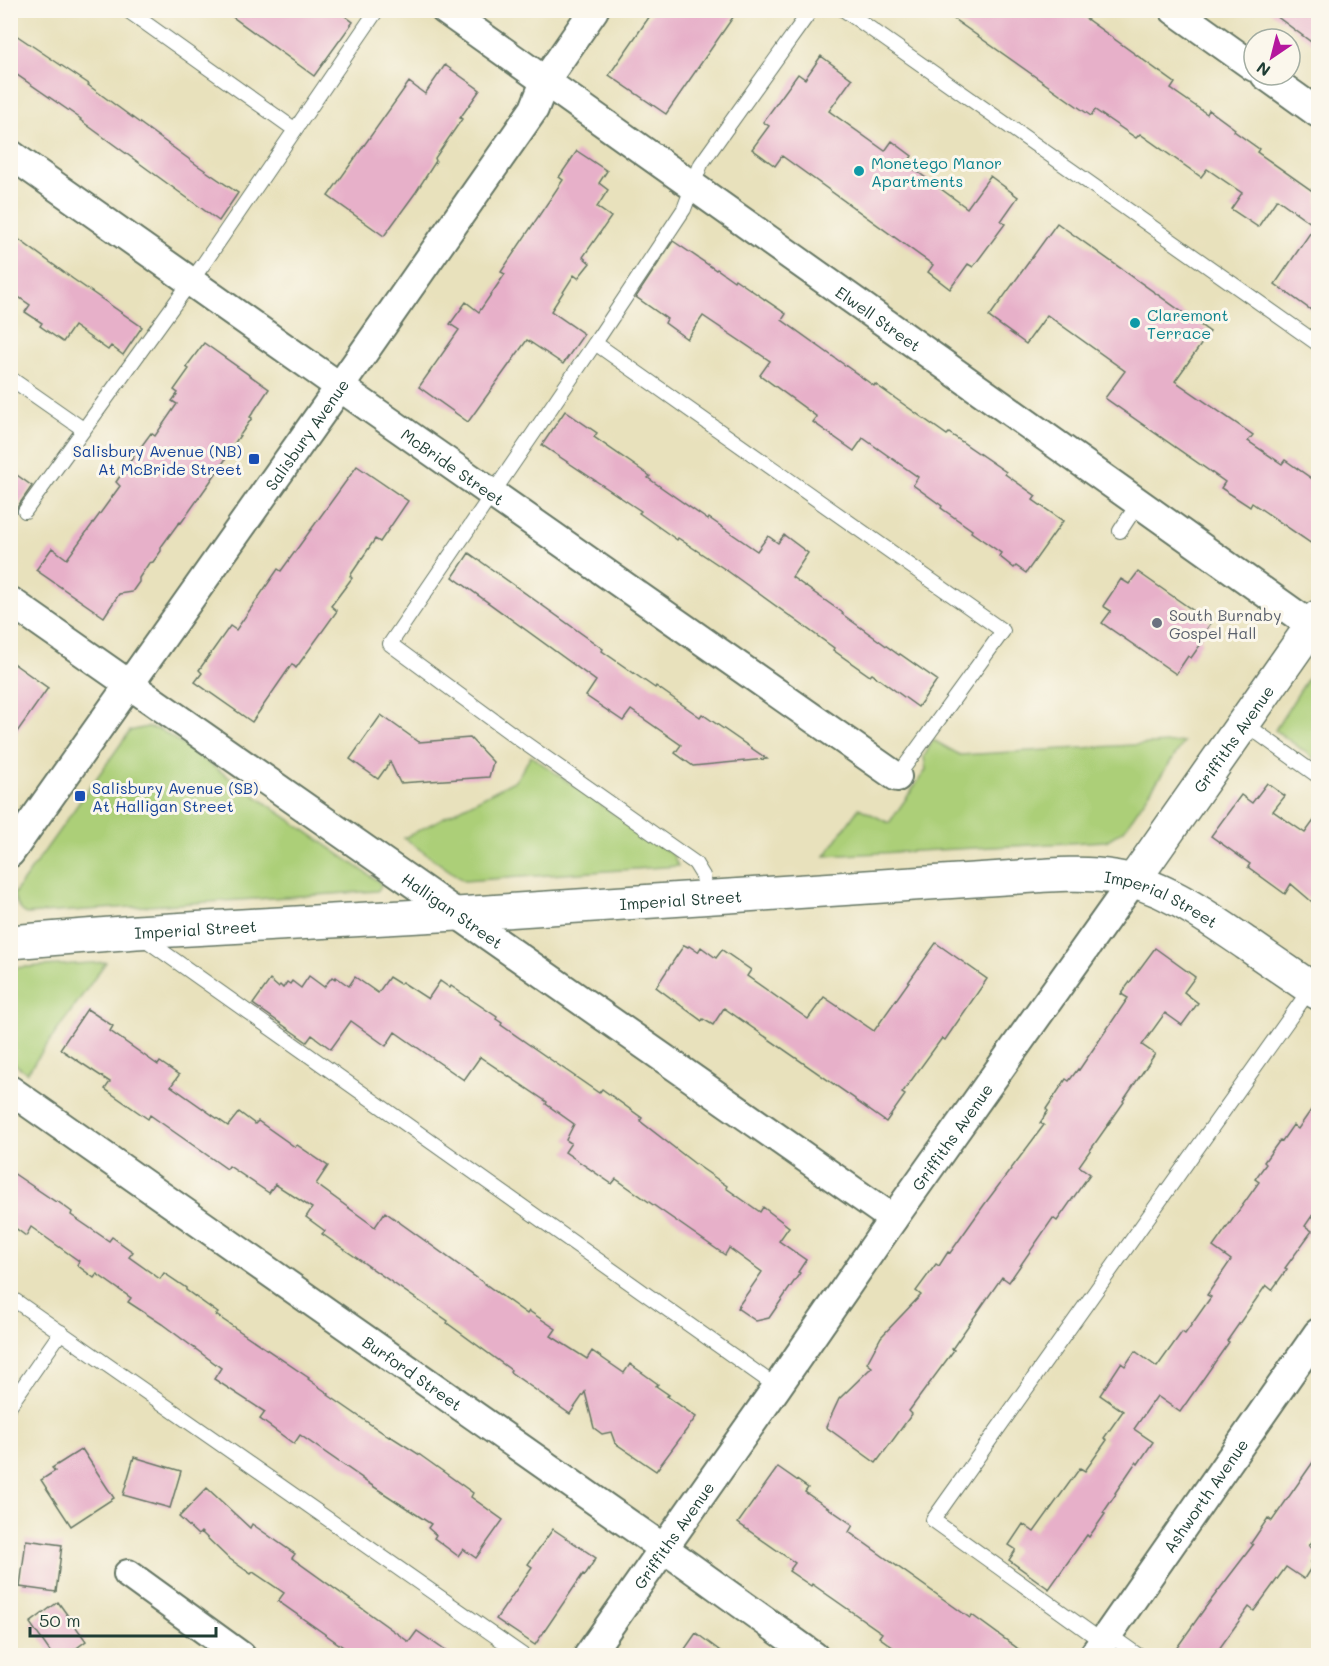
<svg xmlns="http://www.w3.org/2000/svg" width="1329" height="1666" viewBox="0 0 1329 1666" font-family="Mali,sans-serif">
  <rect width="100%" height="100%" fill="#fbf7ec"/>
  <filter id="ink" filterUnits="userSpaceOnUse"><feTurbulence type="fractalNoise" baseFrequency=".0167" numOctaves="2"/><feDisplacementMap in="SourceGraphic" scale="12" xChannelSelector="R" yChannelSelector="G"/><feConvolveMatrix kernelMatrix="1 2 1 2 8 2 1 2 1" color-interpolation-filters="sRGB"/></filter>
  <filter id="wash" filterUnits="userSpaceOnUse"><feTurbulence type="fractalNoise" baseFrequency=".008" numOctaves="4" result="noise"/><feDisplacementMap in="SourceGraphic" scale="24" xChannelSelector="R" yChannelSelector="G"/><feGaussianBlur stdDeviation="1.35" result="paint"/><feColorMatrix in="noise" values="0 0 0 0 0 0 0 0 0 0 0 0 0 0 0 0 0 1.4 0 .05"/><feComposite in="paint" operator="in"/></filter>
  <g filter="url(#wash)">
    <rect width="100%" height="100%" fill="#e8e1bc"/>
    <path fill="#accf78" stroke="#668656" stroke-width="1.5" d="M1318,662V761L1275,730Z
      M147,727L161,730L379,882L381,887L377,891L26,914C20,910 14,901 14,894L130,731Z
      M933,740L960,755L1184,742L1124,830L1106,841L825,856L859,808L889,823L926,770L924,757Z
      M531,756L673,855L678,866L464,881L404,838L516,780Z
      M106,962L27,1073L11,1061V968Z"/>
    <g id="blocks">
      <path fill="#e7b0c9" d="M223,10H337L353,22L314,76Z
        M654,10H738L666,114L609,75Z
        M941,10H1074L1175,83L1171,89L1207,114L1209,110L1235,129L1234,131L1259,149L1257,152L1318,195V315L1275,284L1315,226L1277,199L1258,227L1231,209L1242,193L1207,169L1201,177L1140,134L1136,138L1095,110L1091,116Z
        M1268,10H1318V47Z
        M10,31L89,84L88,85L197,165L238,193L219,221L80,120L81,119L10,70Z
        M821,56L852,79L829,111L885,151L892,141L912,156L907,164L967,208L990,176L1018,197L1001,221L1005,224L973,267L968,264L950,289L928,272L933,265L782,156L775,166L752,149L769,126L763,122L798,74L805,79Z
        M445,65L480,90L460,118L462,119L435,158L436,161L416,192L384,236L328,196L409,82L425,94Z
        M577,151L607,171L599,183L608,190L597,207L611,217L583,257L590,263L578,278L574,275L551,311L584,334L563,364L527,340L468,422L419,387L459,330L450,324L466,302L479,312L505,274L501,272L563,180L559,177Z
        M1057,223L1210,332L1175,381L1253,435L1248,441L1282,464L1285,460L1318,483V548L1252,503L1250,507L1221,488L1225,482L1105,398L1125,371L1047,315L1026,344L989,317Z
        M10,233L73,279L142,327L123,355L111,346L108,350L74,326L63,342L40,326L42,323L25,312L30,305L10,291Z
        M673,241L716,270L717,269L734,281L735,279L786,314L782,320L874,386L875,384L947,435L949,433L1006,472L1005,474L1036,496L1033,500L1063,521L1026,573L1016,566L1014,568L999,556L1001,553L971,532L972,530L941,508L942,506L913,485L918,477L863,438L854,451L813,422L817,417L760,375L770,361L703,316L687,339L665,323L667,319L636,297Z
        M204,343L269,389L250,417L252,418L225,457V460L210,482L181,523L180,522L177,525L161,547V551L153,562L149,563L139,578V582L132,592L119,594L104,617L36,570L52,548L67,559L120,486L116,482L129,463L151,433L155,436L177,404L172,401L178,393L174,390L189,369L186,367Z
        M565,411L597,433L594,437L650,476L648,478L708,520L709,518L757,551L768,536L778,543L784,535L808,553L792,577L843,613L842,614L899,655L900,654L937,680L918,707L872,674L870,676L833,650L834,648L729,572L678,538L677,540L639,513L641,511L542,445Z
        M357,466L408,501L380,542L375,539L350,576L352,578L331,606L337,611L296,668L292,664L252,722L195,682L202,673L199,670L230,626L236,630L278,569L281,571Z
        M10,470L32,486L18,506L16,512L10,519Z
        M469,553L603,649L602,651L655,688L656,686L700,717L702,714L767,759L693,766L675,753L681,745L631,710L623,721L586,696L596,681L453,577Z
        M1138,572L1211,623L1200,639L1203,641L1191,658L1188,656L1176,674L1102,623L1111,611L1103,606L1121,579L1129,584Z
        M10,661L48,688L10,742Z
        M381,715L419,742L470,738L493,762L489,777L400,783L390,762L378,779L350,759Z
        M1267,783L1285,796L1273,811L1305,833L1318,815V907L1291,884L1285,894L1248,867L1250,864L1211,836L1241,795L1252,803Z
        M936,943L987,979L945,1040L942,1038L902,1093L905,1095L886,1122L855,1100V1099L724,1008L713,1025L703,1019L702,1021L656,987L684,945L688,947L689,946L698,952L701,947L716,958L722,950L751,970L747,976L808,1019L824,997L874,1031Z
        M1155,948L1195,977L1184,992L1198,1003L1182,1025L1165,1013L1142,1045L1155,1054L1123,1101L1124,1102L1079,1166L1090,1174L1057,1221L1053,1218L1009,1282L1002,1277L952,1349L954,1350L909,1411L912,1414L876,1463L826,1427L839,1399L872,1367L867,1363L881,1337L921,1295L916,1291L936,1264L939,1266L948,1252L950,1253L984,1205L1044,1125L1040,1123L1048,1111L1046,1109L1066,1079L1069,1081L1078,1069L1079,1070L1128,998L1121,994Z
        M309,976L324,987L332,977L335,979L336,977L349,986L355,977L378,993L389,977L400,984L402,982L428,999L440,981L450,988L451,986L497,1017L496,1019L502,1023L501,1025L554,1062L599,1093L602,1089L642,1118L640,1121L694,1163L727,1186L726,1188L760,1212L763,1207L789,1227L779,1241L806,1260L798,1272L800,1273L769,1318L756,1321L737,1308L762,1272L729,1248L725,1255L616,1179L612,1184L565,1152L571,1143L566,1140L574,1124L546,1104L547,1102L480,1057L464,1080L395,1032L386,1046L351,1021L331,1049L312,1035L307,1042L253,1004L270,980L278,987L280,985L283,988L287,982L290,984L292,981L301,988Z
        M87,1009L113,1026L110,1031L158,1065L160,1062L179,1075L171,1086L228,1126L239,1112L255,1124L258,1121L295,1147L297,1145L328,1166L316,1184L375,1227L385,1212L527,1314L529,1311L556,1329L551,1336L587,1359L592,1351L624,1373L630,1364L658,1384L656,1386L669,1395L667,1396L696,1417L656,1471L615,1443L611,1432L602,1434L594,1428L585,1392L570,1414L510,1372L511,1370L447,1323L448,1321L322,1234L325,1231L306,1217L312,1208L275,1184L269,1193L229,1166L227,1169L150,1115L148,1119L105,1089L110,1082L60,1049Z
        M1318,1100V1207L1305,1226L1312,1231L1285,1268L1287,1269L1272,1290L1266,1285L1227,1341L1229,1342L1180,1412L1157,1396L1134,1429L1153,1442L1138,1464L1136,1462L1115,1493L1116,1494L1103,1513L1105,1514L1089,1537L1087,1535L1049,1589L1009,1560L1015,1551V1549L1009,1545L1023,1524L1034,1532L1080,1468L1085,1471L1107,1440L1104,1438L1123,1411L1100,1395L1121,1363L1125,1366L1135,1351L1157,1367L1182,1332L1185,1334L1211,1297L1207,1295L1231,1260L1213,1247L1259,1182L1255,1179L1266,1164L1264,1162L1280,1140L1282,1141L1293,1125L1298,1129Z
        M10,1171L56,1202L57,1201L72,1212L71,1215L109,1241L112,1237L133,1252L129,1257L160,1279L164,1273L186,1288V1290L218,1313L216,1315L309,1378L308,1379L329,1394L328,1395L389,1437L390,1436L420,1455L473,1493L471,1497L503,1520L476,1558L463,1549L458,1556L434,1538L436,1535L428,1528L431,1524L362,1479V1478L300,1435L294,1444L260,1419L265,1412L214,1379L221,1368L162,1324L128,1302L131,1298L97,1274L94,1278L77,1265L79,1261L31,1227L26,1236L10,1224Z
        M82,1449L114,1498L71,1526L41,1480L55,1471L52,1468Z
        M1318,1455V1533L1309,1546L1318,1552L1311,1562L1314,1563L1304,1579L1286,1567L1254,1611L1249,1607L1214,1656H1171L1205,1608L1253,1545L1251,1543L1268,1518L1272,1521Z
        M134,1457L181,1471L170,1508L123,1495Z
        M778,1467L808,1488L805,1492L853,1525L849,1532L970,1618L972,1615L1028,1656H905L879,1637L882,1633L812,1584L811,1586L789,1571L795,1563L738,1523Z
        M207,1488L250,1528L252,1524L295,1554L292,1558L409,1642L417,1631L453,1656H356L278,1601L284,1593L253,1572L251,1574L227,1557L201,1532L198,1535L179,1517Z
        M553,1529L596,1558L585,1575L583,1574L535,1645L496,1619L532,1567L528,1564Z
        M26,1540L62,1545L56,1592L20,1587Z
        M58,1602L86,1641L66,1656H53L30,1623Z
        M696,1633L727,1656H680Z"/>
    </g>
  </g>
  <g filter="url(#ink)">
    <use href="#blocks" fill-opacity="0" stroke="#657664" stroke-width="1.5"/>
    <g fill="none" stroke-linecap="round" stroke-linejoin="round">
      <g stroke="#657664" stroke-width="16">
        <path id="lane" d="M127,10L294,129
          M844,10L1318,344
          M595,343L684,209L701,164L811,10
          M10,378L83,429
          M25,511L202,266L377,10
          M1120,531L1139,502
          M1244,723L1318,776
          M705,897L703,876L695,863L519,739L390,644L595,343L1003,631L897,777
          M142,937L777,1387
          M10,1297L524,1656
          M10,1405L61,1332
          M1108,1634L1139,1656
          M1103,1642L933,1520L1311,988"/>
      </g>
      <g stroke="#657664" stroke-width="32">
        <g id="street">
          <path id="s1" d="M445,10L1312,626"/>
          <path d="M1174,10L1254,67"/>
          <path d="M1265,75L1318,113"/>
          <path id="s2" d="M10,154L340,387L897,777"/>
          <path id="s3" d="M10,601C306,806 599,1013 893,1219"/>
          <path id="s4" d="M10,853L327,405L534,109L545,81L594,10"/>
          <path id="s5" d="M10,1090L683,1562L814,1656"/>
          <path d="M128,1574L241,1656"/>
          <path id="s6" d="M588,1656L777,1387L893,1219L1133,881"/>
          <path id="s7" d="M1093,1656L1318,1333"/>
        </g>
      </g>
      <g stroke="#657664" stroke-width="36">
        <g id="secondary">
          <path id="s8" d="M1133,881L1318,617"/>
          <path id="s9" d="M10,942L136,932L457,914L1004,878C1037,876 1081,871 1114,877C1163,884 1207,917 1247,944C1271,961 1295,977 1318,993"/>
        </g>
      </g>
      <use href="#lane" stroke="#fff" stroke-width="14"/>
      <use href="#street" stroke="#fff" stroke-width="28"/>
      <use href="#secondary" stroke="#fff" stroke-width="33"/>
    </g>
  </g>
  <g fill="#0f9aa8" stroke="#fbf7ec" stroke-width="2">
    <circle cx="859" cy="171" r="6"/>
    <circle cx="1135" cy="323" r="6"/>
  </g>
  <g fill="#1a4fb4" stroke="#fbf7ec" stroke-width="2">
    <rect x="248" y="453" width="12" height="12" rx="3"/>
    <rect x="74" y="790" width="12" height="12" rx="3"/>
  </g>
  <circle fill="#6b7280" stroke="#fbf7ec" stroke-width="2" cx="1157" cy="623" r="6"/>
  <g text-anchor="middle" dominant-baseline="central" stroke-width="6" stroke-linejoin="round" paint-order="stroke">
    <g font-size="16" fill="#0d838f" stroke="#fbf7ec" text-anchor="start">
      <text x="871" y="162">Monetego Manor<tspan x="871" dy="18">Apartments</tspan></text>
      <text x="1147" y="314">Claremont<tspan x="1147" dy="18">Terrace</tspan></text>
    </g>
    <g font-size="16" fill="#1f3d34" stroke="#fbf7ec">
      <text stroke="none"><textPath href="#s1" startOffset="532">Elwell Street</textPath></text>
      <text stroke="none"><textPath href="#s4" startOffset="513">Salisbury Avenue</textPath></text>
      <text stroke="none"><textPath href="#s2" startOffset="542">McBride Street</textPath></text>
      <text stroke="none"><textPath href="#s8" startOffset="174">Griffiths Avenue</textPath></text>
      <text stroke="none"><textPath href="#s9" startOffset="672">Imperial Street</textPath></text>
      <text stroke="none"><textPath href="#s9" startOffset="1158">Imperial Street</textPath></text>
      <text stroke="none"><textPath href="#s3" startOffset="540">Halligan Street</textPath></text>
      <text stroke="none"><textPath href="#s9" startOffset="186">Imperial Street</textPath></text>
      <text stroke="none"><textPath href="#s6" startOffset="634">Griffiths Avenue</textPath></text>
      <text stroke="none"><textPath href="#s5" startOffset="492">Burford Street</textPath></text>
      <text stroke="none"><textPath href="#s7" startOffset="196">Ashworth Avenue</textPath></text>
      <text stroke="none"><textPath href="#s6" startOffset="148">Griffiths Avenue</textPath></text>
    </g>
    <g font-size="16" fill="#164399" stroke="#fbf7ec" text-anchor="end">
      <text x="242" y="450">Salisbury Avenue (NB)<tspan x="242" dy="18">At McBride Street</tspan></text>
      <text x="92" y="787" text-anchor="start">Salisbury Avenue (SB)<tspan x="92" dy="18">At Halligan Street</tspan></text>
    </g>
    <g font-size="16" fill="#5b616d" stroke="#fbf7ec" text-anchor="start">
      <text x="1169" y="614">South Burnaby<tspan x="1169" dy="18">Gospel Hall</tspan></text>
    </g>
  </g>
  <rect width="1329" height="1666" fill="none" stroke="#fbf7ec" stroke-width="36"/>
  <g transform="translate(1272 57) rotate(215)"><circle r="28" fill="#fbf7ec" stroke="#a3ada2" stroke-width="1.5"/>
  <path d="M0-4.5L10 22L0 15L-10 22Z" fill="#b5179e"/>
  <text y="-9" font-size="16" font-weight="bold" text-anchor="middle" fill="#1f3d34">N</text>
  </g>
  <path d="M30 1627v9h186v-9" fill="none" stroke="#1f3d34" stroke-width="3"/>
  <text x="39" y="1627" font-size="18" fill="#1f3d34" stroke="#fbf7ec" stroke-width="4.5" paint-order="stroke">50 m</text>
</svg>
